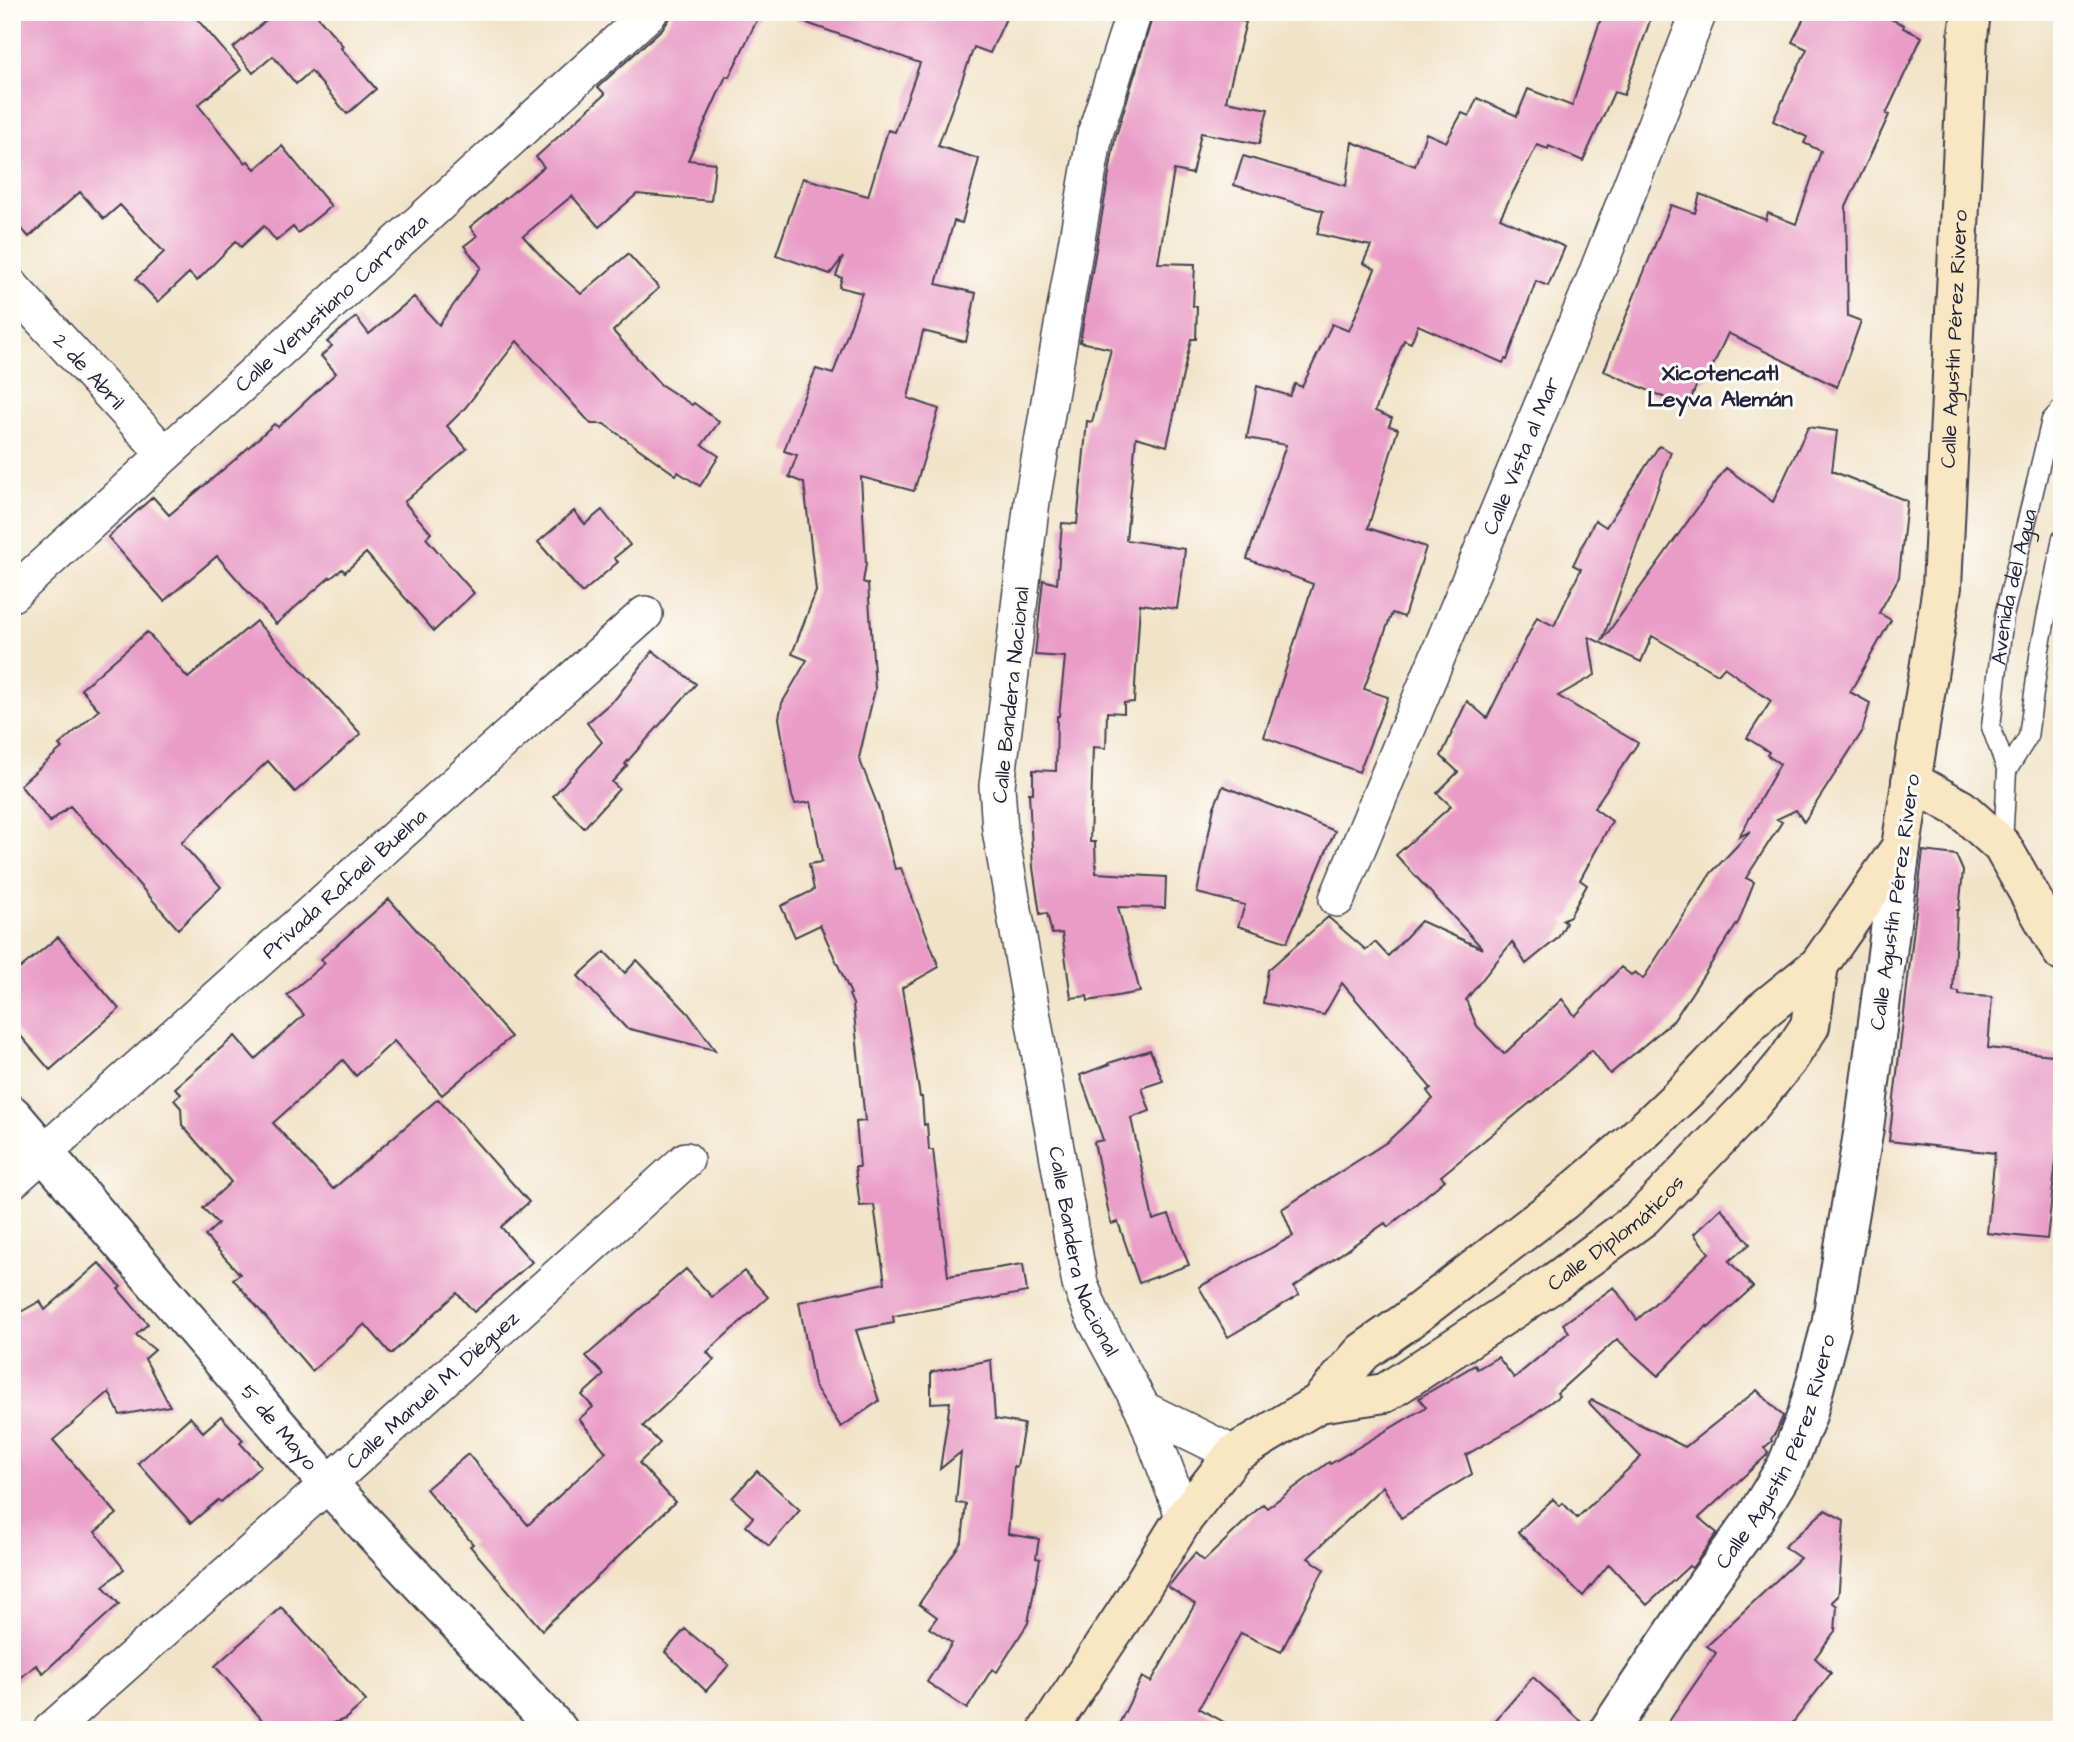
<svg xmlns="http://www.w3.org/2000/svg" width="2074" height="1742" viewBox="0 0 2074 1742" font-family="'Architects Daughter',sans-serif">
  <rect width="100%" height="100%" fill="#fdfcf7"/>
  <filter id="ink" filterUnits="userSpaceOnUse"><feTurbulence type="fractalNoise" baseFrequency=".0143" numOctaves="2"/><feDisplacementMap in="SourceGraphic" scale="14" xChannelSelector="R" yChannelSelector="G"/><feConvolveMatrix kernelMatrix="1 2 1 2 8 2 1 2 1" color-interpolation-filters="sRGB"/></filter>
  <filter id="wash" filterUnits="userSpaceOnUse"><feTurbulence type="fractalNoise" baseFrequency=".00686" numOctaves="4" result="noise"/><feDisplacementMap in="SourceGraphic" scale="28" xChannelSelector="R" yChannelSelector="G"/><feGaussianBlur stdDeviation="1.57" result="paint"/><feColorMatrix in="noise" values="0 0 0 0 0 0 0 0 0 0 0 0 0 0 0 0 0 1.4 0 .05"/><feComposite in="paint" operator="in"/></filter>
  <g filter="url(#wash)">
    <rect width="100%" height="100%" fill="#f1e3c7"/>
    <g id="blocks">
      <path fill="#e99cc6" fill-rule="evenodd" d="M12,12H191L241,70L198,105L245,163L248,161L255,169L282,146L331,206L298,233L293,227L276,241L264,226L241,247L236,241L197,281L189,273L158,302L136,279L164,252L120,205L104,219L80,192L29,237L12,218Z
        M276,12H314L343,46L341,48L376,89L347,114L311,71L296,84L273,56L253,73L233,48Z
        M674,12H761L729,77L726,76L688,160L715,163L711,201L637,194L599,227L572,196L523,236L550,266L581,294L628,254L659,288L613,331L660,384L692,405L694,403L719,422L702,445L719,456L700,486L678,472L676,475L604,424H591L517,341L465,408L447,426L467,449L404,502L431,533L426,538L474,593L434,631L366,553L345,572L342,569L331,578L330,577L276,624L217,556L164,601L108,537L153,497L169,515L238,457L274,424L278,427L336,373L321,356L332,346L327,342L356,317L369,334L414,297L439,325L481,267L464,246L477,236L470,227L544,167L536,157L605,94L598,87L664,27Z
        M791,12H1009L990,53L974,47L938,146L979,159L962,223L954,221L936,284L976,293L966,342L923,331L908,398L939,409L914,491L861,477L866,564L863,582L868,584L875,689L859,758L879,809L895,869L901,868L939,967L902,988L920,1097H922L924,1125L927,1124L929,1150H933L948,1276L1023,1264L1027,1292L893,1316L894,1323L856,1330L879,1401L841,1427L814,1385L799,1302L885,1283L874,1205L860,1206L855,1167H860L856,1122L865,1121L853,1004L849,995L851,994L820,925L795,937L781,906L814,890L809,864L822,862L811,802L795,804L792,796L779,718L782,703L807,660L792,654L816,591L804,483L789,477L797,455L784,451L801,403L816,369L833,374L862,293L839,287L842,278L836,276L843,257L830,274L776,255L803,178L868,196L888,130L895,132L920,63L790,17Z
        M1154,12H1232L1231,18L1246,22L1226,101L1268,109L1259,144L1201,133L1192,174L1174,170L1158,263L1195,264L1193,306H1197L1196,339H1191L1167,446L1136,437L1126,540L1185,549L1183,568L1177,609L1140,604L1134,702L1124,703V713L1107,712L1106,748L1093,747L1090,842H1095L1096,873L1166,877L1165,908L1118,907L1140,992L1088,1001L1087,996L1071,998L1062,933L1052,934L1047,913L1040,914L1033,868L1029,793H1033V770L1056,771L1057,716H1059L1065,657L1035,655L1043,580L1057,584L1062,523L1077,524L1087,421L1092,422L1111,349L1080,342L1115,139Z
        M1603,12H1653L1624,95L1614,92L1583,161L1549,146L1548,149L1537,145L1500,218L1565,247L1548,286L1536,281L1507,360L1505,359L1503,363L1418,325L1411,343L1404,340L1375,411L1392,418L1389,426L1398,429L1368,528L1426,547L1404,617L1392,613L1364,689L1388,697L1359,772L1264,737L1313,584L1247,559L1286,445L1247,438L1257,386L1290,396L1295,384L1302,387L1332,324L1349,331L1375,269L1363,263L1371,246L1317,234L1323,211L1234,185L1243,156L1346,186L1352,142L1415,166L1426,133L1446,142L1462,113L1469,116L1477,98L1517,116L1528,89L1572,106Z
        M1807,12H1876L1904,25L1903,28L1922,37L1886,114L1889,115L1846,207L1848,316L1861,321L1837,387L1728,333L1706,381L1699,379L1688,406L1682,403L1681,405L1604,371L1671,205L1695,213L1700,194L1766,220L1768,213L1796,224L1821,151L1804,143L1807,137L1773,121L1807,49L1792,42Z
        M1808,427L1837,431L1832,471L1907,501L1899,577L1879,613L1891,620L1850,692L1870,703L1862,732L1804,822L1796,810L1777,819L1782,822L1746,878L1754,882L1739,921L1674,1020L1610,1074L1592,1050L1532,1103L1531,1102L1441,1176L1445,1180L1388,1227L1385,1223L1294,1287L1299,1295L1228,1337L1199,1287L1293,1236L1282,1209L1387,1142L1433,1099L1427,1091L1431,1088L1342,983L1324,1015L1263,1003L1268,970L1328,917L1366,950L1375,942L1388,956L1421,921L1483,949L1396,855L1451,806L1437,793L1458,772L1441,756L1467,701L1487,718L1537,617L1554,626L1581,569L1573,565L1595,520L1606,527L1659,446L1671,452L1602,641L1726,468L1773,502ZM1652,636L1718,674L1724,667L1771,701L1747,738L1769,752L1767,755L1780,764L1739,837L1751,831L1711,873L1643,979L1635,972L1631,975L1621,967L1575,1016L1562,999L1504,1054L1477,1026L1466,1000L1512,942L1526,964L1558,938L1566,923L1562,920L1570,916L1587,885L1580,880L1612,821L1594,808L1638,743L1558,696L1595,675L1589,637L1641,662Z
        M602,510L630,545L614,558L618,562L582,593L538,542L574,511L585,524Z
        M256,621L361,734L295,792L268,761L181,843L221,887L178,929L70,806L50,822L20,785L62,748L59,745L99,710L81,689L147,632L188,678Z
        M653,651L696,684L625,764L627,766L612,782L619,789L584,828L553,796L602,742L587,723L616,698Z
        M1223,786L1335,831L1287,942L1238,926L1245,905L1197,893L1214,807Z
        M1923,851L1956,855L1963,871L1959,910H1957L1953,991L1959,992V995L1992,997L1988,1048L2062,1056V1108L2047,1239L1987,1233L1995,1153L1889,1141Z
        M389,899L511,1037L442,1095L394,1041L356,1076L343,1060L273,1123L333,1189L438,1099L529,1202L501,1227L532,1262L474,1312L457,1293L391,1354L365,1324L312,1371L233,1279L240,1274L205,1236L218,1224L203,1208L231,1182L182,1125L181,1108L174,1100L181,1094L175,1088L235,1036L255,1059L304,1015L287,995L325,963L321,959Z
        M58,937L119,1009L50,1070L12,1026V975Z
        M605,952L625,973L637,960L688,1013L715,1050L626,1028L578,976Z
        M1150,1050L1163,1081L1142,1088L1150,1111L1131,1118L1153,1220L1169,1215L1189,1265L1139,1283L1118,1222L1111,1224L1094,1142L1103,1140L1080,1075L1110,1064L1109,1063Z
        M1721,1208L1750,1244L1729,1261L1753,1287L1708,1328L1707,1326L1658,1376L1617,1339L1557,1393L1559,1396L1522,1423L1466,1455L1472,1474L1401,1518L1383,1486L1308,1558L1324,1569L1281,1652L1241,1633L1199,1708L1238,1730H1116L1142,1677L1151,1682L1195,1604L1168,1587L1195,1553L1204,1561L1263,1504L1267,1508L1329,1462L1330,1464L1426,1407L1419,1398L1475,1365L1477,1369L1498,1357L1514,1378L1569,1332L1563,1324L1614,1287L1637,1320L1709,1253L1694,1234Z
        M99,1263L121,1287L118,1289L148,1324L136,1335L155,1350L145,1359L170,1406L120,1415L109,1392L53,1440L117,1514L95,1532L124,1569L103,1586L119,1604L43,1673L36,1665L12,1685V1317L40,1301L45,1310Z
        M686,1269L712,1297L744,1271L768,1297L707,1352L714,1360L643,1426L660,1443L639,1463L675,1502L542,1630L470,1546L473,1544L426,1489L468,1454L528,1525L606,1452L579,1419L593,1407L582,1395L604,1375L586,1356Z
        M991,1360L995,1419L1024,1424L1017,1467L1014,1466L1008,1534L1039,1539L1036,1558L1040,1559L1028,1623L997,1672L992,1669L967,1709L927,1682L952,1643L929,1628L937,1617L919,1604L962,1541L966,1504L956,1503L961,1452L940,1469L950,1402L931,1403V1372Z
        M1757,1390L1783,1416L1776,1432L1771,1439L1772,1441L1764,1448L1768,1452L1767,1455L1699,1518L1717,1533L1692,1568L1689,1566L1647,1605L1609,1564L1583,1596L1518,1532L1553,1499L1560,1506L1563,1503L1577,1518L1641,1457L1589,1403L1592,1400L1685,1447Z
        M221,1416L243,1440L240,1443L261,1466L221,1502L218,1500L191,1523L138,1463L190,1417L203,1432Z
        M757,1471L800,1510L769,1546L746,1526L753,1517L732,1498Z
        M1825,1510L1844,1520L1839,1589L1838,1596L1832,1602L1837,1606L1835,1631L1815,1658L1831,1673L1787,1730H1663L1716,1653L1707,1646L1800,1558L1784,1547Z
        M281,1607L366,1701L345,1719L313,1730H271L215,1666Z
        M685,1629L729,1665L706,1691L665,1652Z
        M1533,1677L1587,1727V1730H1487Z"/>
    </g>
  </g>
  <g filter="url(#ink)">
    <use href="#blocks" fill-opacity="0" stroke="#413f50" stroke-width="2"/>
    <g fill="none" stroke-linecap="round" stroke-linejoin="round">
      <g stroke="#413f50" stroke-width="21">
        <g id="service">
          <path d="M2007,771L2028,737L2040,649L2062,538"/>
          <path id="s1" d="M2003,843L2007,771L1991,727L2004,616L2051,420L2062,408"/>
        </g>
      </g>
      <g stroke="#413f50" stroke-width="38">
        <g id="minor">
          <path id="s2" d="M1134,12L1095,134L1032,501L997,786L1000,830L1080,1284L1093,1316L1143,1409L1184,1518"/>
          <path id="s3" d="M12,287L164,453"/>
          <path id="s4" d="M12,594L650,12"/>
          <path id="s5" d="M1337,899L1593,282L1699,12"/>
          <path id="s6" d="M12,1181L645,614"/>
          <path d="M1143,1409L1234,1454"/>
          <path id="s7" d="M51,1730L328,1484L686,1160"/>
        </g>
      </g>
      <g stroke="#413f50" stroke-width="42">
        <g id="tertiary">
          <path id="s8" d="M12,1115L328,1484L558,1730"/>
          <path id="s9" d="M1609,1730L1706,1585L1755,1518L1787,1465L1807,1415L1831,1325L1864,1128L1901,847"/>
        </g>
      </g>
      <g stroke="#413f50" stroke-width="42">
        <g id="secondary">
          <path d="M1911,781L1961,809L2002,846L2062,952"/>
          <path id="s10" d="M1319,1403L1385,1393L1555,1282L1643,1217L1750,1106L1787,1061L1810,1026L1819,965"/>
          <path id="s11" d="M1048,1730L1128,1609L1184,1518L1234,1454L1319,1403L1363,1352L1406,1322L1563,1201L1633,1141L1690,1087L1762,1011L1819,965L1901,847L1942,587L1968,37L1971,12"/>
        </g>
      </g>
      <use href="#service" stroke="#fff" stroke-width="18"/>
      <use href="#minor" stroke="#fff" stroke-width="35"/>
      <use href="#tertiary" stroke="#fff" stroke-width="38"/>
      <use href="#secondary" stroke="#f9e7c3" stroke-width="38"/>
    </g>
  </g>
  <g text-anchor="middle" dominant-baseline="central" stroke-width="6" stroke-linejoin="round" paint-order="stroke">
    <g font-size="21" fill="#22223b" stroke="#fdfcf7">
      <text stroke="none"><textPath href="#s4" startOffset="432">Calle Venustiano Carranza</textPath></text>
      <text stroke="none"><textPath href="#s11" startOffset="1754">Calle Agustín Pérez Rivero</textPath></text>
      <text stroke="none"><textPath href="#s3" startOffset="114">2 de Abril</textPath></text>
      <text stroke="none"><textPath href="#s5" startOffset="480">Calle Vista al Mar</textPath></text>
      <text stroke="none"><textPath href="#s1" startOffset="261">Avenida del Agua</textPath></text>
      <text transform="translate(1011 695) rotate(-84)">Calle Bandera Nacional</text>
      <text stroke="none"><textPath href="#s6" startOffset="446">Privada Rafael Buelna</textPath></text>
      <text transform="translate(1895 902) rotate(-82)">Calle Agustín Pérez Rivero</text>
      <text stroke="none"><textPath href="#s10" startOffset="348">Calle Diplomáticos</textPath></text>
      <text stroke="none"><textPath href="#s2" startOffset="1262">Calle Bandera Nacional</textPath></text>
      <text stroke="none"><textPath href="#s7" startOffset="511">Calle Manuel M. Diéguez</textPath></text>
      <text stroke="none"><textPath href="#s8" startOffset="411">5 de Mayo</textPath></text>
      <text stroke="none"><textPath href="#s9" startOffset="327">Calle Agustín Pérez Rivero</textPath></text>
    </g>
    <g font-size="23" font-weight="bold" fill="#22223b" stroke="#fdfcf7">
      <text x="1720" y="373">Xicotencatl<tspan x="1720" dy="26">Leyva Alemán</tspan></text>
    </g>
  </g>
  <rect width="2074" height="1742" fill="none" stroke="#fdfcf7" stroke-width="42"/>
</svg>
